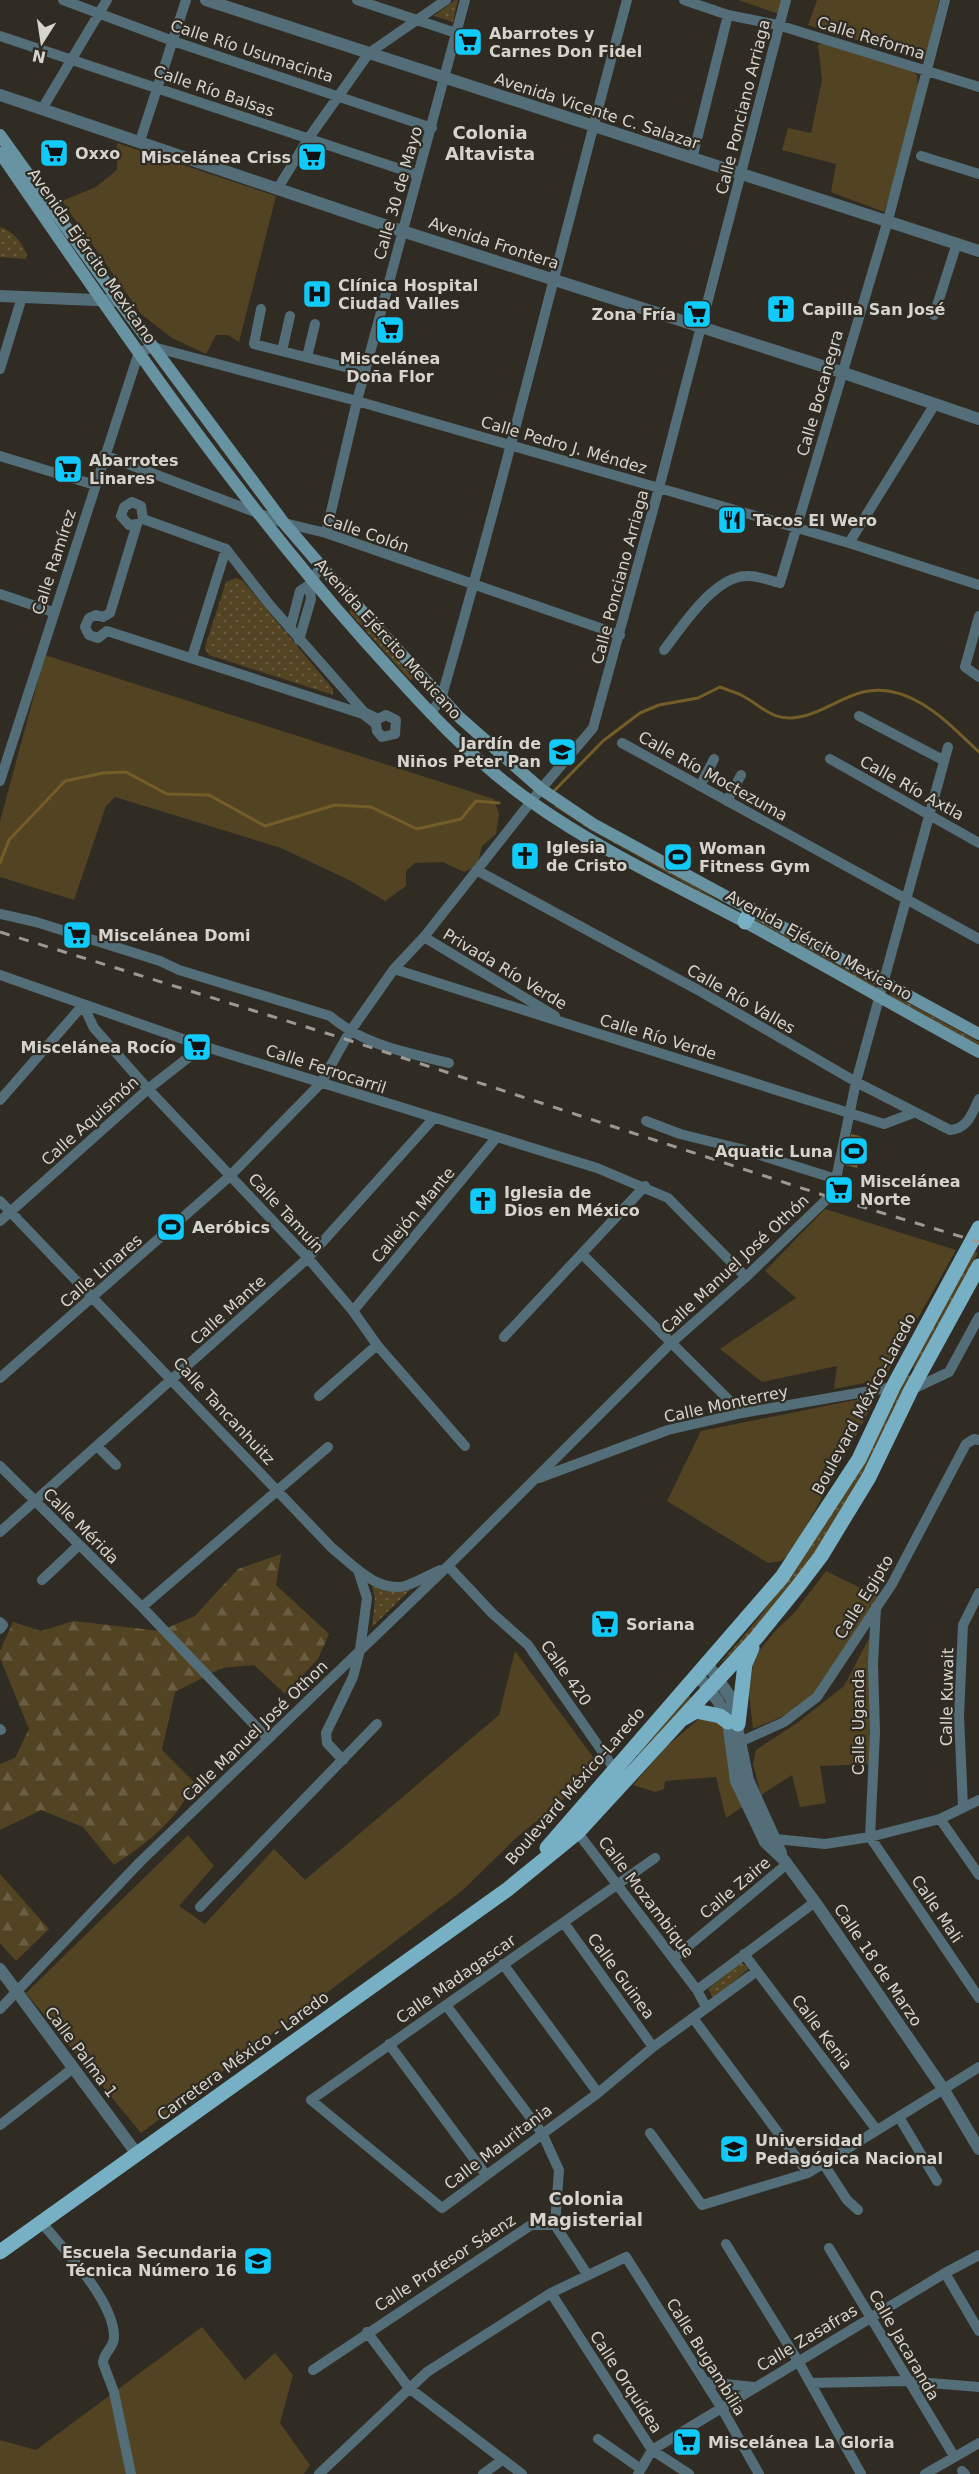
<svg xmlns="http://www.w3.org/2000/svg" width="979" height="2474" viewBox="0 0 979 2474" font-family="'DejaVu Sans',sans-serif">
  <defs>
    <pattern id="forest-firs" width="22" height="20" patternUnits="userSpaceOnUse" patternTransform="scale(1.5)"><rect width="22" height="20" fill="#524322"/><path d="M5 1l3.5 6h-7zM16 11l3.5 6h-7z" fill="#6a5d41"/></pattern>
    <pattern id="park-dots" width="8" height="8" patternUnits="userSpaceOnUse" patternTransform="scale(1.5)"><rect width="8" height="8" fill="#524322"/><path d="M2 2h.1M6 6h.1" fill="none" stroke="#6a5d41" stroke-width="1.8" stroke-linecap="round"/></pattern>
    <pattern id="water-waves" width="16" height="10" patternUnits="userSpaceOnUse" patternTransform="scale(1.5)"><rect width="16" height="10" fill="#745d28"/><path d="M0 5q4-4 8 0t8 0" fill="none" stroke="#877346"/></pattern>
  </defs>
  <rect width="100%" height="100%" fill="#302c23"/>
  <path fill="#524322" d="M738,0H783L779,14Z
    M817,0H939L925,61L808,25Z
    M824,43L911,68L917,75L918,86L894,181L884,212L831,192L836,164L782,150L788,128L811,133L822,80L818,45Z
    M117,143L276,196L239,342L228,335H216L206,354L172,338L141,314L62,201L96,187L117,170Z
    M45,655L494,799L499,814L496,834L482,846L477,866L464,872L443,862L415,863L406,871V886L385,901L351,881L281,848L115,797L106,806L74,900L0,877V821Z
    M825,1209L956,1250L884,1379L834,1389L837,1366L762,1382L720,1349L796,1298L765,1271Z
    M865,1398L871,1408L792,1552L781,1561L768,1563L667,1501L701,1431Z
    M826,1571L879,1597L809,1705L753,1729L749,1693L754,1657L777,1629L794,1613Z
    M874,1633L873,1764L820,1766L826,1803L800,1807L792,1775L761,1795L753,1764L756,1750L797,1723L844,1686L867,1642Z
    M515,1651L601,1768L516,1838L463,1890L141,2133L26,1993L188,1835L214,1866L179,1906L205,1924L274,1849L305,1880L499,1715Z
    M700,1718L725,1724L742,1807L726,1818L716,1777L665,1781L664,1789L655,1792L633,1785L666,1747Z
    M202,2327L245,2380L275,2353L293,2375L280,2423L310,2465L304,2474H0V2440L36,2450Z"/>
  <path fill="url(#forest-firs)" d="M281,1554L276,1585L329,1634L318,1659L285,1694L254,1665L222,1668L175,1692L162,1750L194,1782C178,1820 148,1842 114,1865L83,1827L41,1810L0,1830V1764L15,1758L29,1729L0,1658V1651L13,1622L41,1631L74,1621L160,1631L195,1616L238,1569Z
    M0,1874L49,1929L16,1961L0,1943Z"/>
  <path fill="url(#park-dots)" d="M455,0H458L453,22L434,16Z
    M0,227C13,231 22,242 27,255L26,259L0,257Z
    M236,578L243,581L333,689V695L209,655L205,649L206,644L226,582Z
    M351,609L413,677V679L410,680L349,612Z
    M556,805L721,902L720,903L589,829L555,807Z
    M753,918L876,986L875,989L752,921Z
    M890,993L979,1042V1045L890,996Z
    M972,1251L978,1253L918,1367L912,1368Z
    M915,1374C869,1461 826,1549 761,1624C748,1639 733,1652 718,1665C799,1578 851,1480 907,1376Z
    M372,1586L387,1591L410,1590L372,1627L375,1599Z
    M689,1695L692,1698L639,1755L637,1754Z
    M741,1962L749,1968L714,1999L708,1989Z"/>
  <path fill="url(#water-waves)" d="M851,1134L863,1137L857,1168L845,1165Z"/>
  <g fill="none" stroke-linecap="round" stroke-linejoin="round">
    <path stroke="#745d28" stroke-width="3" d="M554,791L603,741L640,713L659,705L698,698L720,687C727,690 735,692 741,695C763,706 771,722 799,717C821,714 841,697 863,692C910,681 948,723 979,752
      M0,863L9,840L65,781L103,773L126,772L167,794L209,795L265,826L335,805L371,807L417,829L461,819L476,801L499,803"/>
    <path stroke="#536e78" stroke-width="10" d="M63,0L173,41L432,128
      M357,0L456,33
      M684,0L728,15L778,25L979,87
      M0,36L418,175
      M42,109L107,0
      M140,141L186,0
      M921,156L979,174
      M692,159L728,15
      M278,188L308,139L369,53L446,0
      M261,309L254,344L365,372
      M934,315L957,243
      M282,351L290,316
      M307,357L315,324
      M0,369L22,297
      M104,455L284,523L326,533L620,635
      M0,456L95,485
      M132,502L141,506L143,519L226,549L269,604L364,712L378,719L386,715L396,720L395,734L382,737L377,731L376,724L363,714L107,631L98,638L89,635L85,627L89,618L96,615L103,617L110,613L137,524L129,525L121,516L124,507Z
      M326,533L357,401L465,0
      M849,543L935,404
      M0,594L53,612
      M979,616L965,667L979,677
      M290,629L300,591L309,585L321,566
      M299,640L311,599L309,585
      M664,650C682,627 714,576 747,576C757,575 770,581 780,583L888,220L945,0
      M192,657L226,549
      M430,714L441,699C508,468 564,233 627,0
      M859,716L943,760
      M622,743L979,939
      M830,759L979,843
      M0,781L139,352L153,347L357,401L659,488L849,543L979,585
      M700,786L714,759
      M727,801L741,775
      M478,871L698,990L856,1082L950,1130C968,1129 972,1113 979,1099
      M0,914L36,922L160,961L179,970L330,1016C365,1046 406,1052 449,1063
      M424,937L555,1016
      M394,969L884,1124L913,1113
      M0,975L203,1046L597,1168L668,1198L746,1277
      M0,1100L83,1005L94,1028L148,1089L308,1258L353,1311L377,1345L465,1446
      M646,1121L680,1134L741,1149L836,1179
      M0,1201L332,1548C352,1564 377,1593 405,1586C417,1582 429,1575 440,1570
      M0,1221L148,1089L203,1046
      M582,1254L742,1413
      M353,1311L496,1138
      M504,1337L645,1186
      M0,1378L230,1176L321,1083L349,1033L394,969L424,937L541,789L593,728L659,488L786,0
      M911,1390L949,1372L979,1317
      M319,1396L377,1345
      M98,1447L116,1465
      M0,1466L142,1607L268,1739
      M539,1478L668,1430L742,1413L893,1387
      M0,1532L308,1258L433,1119
      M448,1566L492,1613L528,1645L618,1774
      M42,1580L79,1545
      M142,1607L328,1447
      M876,1607L873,1664L875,1732L870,1837L979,1998
      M0,1622L3,1625L0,1629
      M0,1729L1,1730
      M740,1742L784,1722L817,1697L892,1584L966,1444L974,1439L979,1440
      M343,1760L327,1743L326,1733L353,1677L360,1650L367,1598L358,1570
      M963,1806L959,1716L963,1625L979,1593
      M940,1819L979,1875
      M575,1829L697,1990L706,2007
      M768,1841L775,1839L825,1844L870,1837L940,1819L979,1800
      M655,1858L311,2100L442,2208L598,2093L653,2047L757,1971
      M200,1907L377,1724
      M564,1923L653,2047
      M744,1954L876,2129
      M674,1958L787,1864
      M503,1964L598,2093
      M697,1990L815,1902
      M446,2005L542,2133L559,2170L555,2225
      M0,2009L140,1862L448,1566L671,1343L746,1277L829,1197L836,1179L856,1082L948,747
      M693,2018L808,2173
      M389,2044L486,2175
      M899,2117L937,2181
      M0,2125L72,2069
      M650,2133L702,2205L808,2173L979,2067
      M823,2163L847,2200L858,2210
      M42,2223C64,2250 115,2301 114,2338C114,2347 103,2353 103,2363L114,2392L131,2474
      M555,2225L587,2274
      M726,2244L798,2361L861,2474
      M829,2248L954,2456
      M945,2273L979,2331
      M551,2293L652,2450L689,2474
      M367,2332L409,2388L522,2474
      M313,2370L531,2225H555
      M706,2382L754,2387
      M810,2383L906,2381L979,2387
      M598,2439L641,2469
      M962,2471L965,2474
      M319,2474L427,2372L551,2293L626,2257L721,2407L759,2474
      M483,2474L502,2460
      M638,2474L652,2450L945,2273L979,2255
      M925,2474L979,2443"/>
    <path stroke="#536e78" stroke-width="12" d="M206,0L979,251
      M0,95L402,231L841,372L979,419
      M0,296L119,301
      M708,1665L731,1698L748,1780L781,1853
      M697,1674L718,1701L728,1722L736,1781L765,1842L784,1860L815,1902L944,2090L979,2149
      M0,1969L137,2154"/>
    <path stroke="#6893a3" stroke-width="12" d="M0,135L119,301L284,523L321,566L459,717L541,789L593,824L979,1034
      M0,153C114,319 228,487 362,638C415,697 468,758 533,803C598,849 671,883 741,920C821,963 900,1009 979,1052"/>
    <path stroke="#77afc4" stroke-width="15" d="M745,922L751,910
      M684,1718L696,1711L720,1716L728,1722
      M738,1724L745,1664L752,1648
      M547,1848L782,1577L859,1459L893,1387L979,1228
      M0,2252L508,1889L578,1832L756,1638L799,1585L821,1556L869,1477L911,1390L979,1266"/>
    <path stroke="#9d9a93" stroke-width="3" stroke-dasharray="10 10" stroke-linecap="butt" d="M0,932L345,1039L829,1197L979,1242"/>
  </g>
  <defs>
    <g id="supermarket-square" transform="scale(1.5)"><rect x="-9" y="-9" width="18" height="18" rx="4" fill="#10cafa" stroke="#302c23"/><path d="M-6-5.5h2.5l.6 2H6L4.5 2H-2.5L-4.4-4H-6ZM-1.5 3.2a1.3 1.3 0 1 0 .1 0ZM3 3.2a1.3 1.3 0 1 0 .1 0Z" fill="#111"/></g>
    <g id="hospital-square" transform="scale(1.5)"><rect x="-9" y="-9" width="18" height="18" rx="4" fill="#10cafa" stroke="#302c23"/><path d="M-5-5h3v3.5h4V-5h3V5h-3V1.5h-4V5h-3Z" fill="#111"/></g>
    <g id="church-square" transform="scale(1.5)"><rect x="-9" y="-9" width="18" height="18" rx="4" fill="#10cafa" stroke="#302c23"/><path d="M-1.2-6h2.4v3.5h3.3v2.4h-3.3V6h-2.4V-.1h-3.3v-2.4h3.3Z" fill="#111"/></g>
    <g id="restaurant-square" transform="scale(1.5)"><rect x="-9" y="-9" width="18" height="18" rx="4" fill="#10cafa" stroke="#302c23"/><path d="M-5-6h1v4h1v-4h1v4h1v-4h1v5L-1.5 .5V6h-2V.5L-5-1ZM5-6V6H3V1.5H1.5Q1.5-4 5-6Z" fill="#111"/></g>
    <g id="school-square" transform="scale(1.5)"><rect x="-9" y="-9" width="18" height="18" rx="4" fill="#10cafa" stroke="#302c23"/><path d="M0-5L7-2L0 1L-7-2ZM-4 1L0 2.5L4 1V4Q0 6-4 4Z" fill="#111"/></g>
    <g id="stadium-square" transform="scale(1.5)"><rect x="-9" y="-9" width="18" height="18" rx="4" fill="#10cafa" stroke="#302c23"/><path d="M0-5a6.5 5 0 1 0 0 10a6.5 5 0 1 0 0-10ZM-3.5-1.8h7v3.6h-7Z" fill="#111"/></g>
    <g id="university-square" transform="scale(1.5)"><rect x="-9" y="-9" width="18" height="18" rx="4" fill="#10cafa" stroke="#302c23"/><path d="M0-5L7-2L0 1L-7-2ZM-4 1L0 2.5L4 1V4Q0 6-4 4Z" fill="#111"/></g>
  </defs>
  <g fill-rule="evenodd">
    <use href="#supermarket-square" x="468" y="42"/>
    <use href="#supermarket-square" x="54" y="153"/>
    <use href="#supermarket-square" x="312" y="157"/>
    <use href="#hospital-square" x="317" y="294"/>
    <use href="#church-square" x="781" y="309"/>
    <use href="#supermarket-square" x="697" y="314"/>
    <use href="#supermarket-square" x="390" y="330"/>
    <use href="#supermarket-square" x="68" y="469"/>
    <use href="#restaurant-square" x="732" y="520"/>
    <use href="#school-square" x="562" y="752"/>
    <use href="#church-square" x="525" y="856"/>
    <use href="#stadium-square" x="678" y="857"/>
    <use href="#supermarket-square" x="77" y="935"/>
    <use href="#supermarket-square" x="197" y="1047"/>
    <use href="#stadium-square" x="854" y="1151"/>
    <use href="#supermarket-square" x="839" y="1190"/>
    <use href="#church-square" x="483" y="1201"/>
    <use href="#stadium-square" x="171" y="1227"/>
    <use href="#supermarket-square" x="605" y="1624"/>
    <use href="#university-square" x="734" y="2149"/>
    <use href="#school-square" x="258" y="2261"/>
    <use href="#supermarket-square" x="687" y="2442"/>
  </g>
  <g text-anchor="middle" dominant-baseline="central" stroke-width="4.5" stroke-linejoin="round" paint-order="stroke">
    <g font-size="16" font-weight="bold" fill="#d6d4ce" stroke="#302c23" text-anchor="start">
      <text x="489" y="33">Abarrotes y<tspan x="489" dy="18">Carnes Don Fidel</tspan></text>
      <text x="75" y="153">Oxxo</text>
      <text x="291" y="157" text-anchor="end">Miscelánea Criss</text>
      <text x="338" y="285">Clínica Hospital<tspan x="338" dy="18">Ciudad Valles</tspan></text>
      <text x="802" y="309">Capilla San José</text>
      <text x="676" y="314" text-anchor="end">Zona Fría</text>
      <text x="390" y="358" text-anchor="middle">Miscelánea<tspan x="390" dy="18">Doña Flor</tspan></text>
      <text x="89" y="460">Abarrotes<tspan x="89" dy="18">Linares</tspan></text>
      <text x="753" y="520">Tacos El Wero</text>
      <text x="541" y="743" text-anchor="end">Jardín de<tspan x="541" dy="18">Niños Peter Pan</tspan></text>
      <text x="546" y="847">Iglesia<tspan x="546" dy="18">de Cristo</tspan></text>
      <text x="699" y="848">Woman<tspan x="699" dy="18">Fitness Gym</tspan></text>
      <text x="98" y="935">Miscelánea Domi</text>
      <text x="176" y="1047" text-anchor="end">Miscelánea Rocío</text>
      <text x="833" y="1151" text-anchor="end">Aquatic Luna</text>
      <text x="860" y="1181">Miscelánea<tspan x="860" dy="18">Norte</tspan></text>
      <text x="504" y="1192">Iglesia de<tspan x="504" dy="18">Dios en México</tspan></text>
      <text x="192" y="1227">Aeróbics</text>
      <text x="626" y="1624">Soriana</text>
      <text x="755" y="2140">Universidad<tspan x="755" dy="18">Pedagógica Nacional</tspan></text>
      <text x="237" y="2252" text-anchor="end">Escuela Secundaria<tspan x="237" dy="18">Técnica Número 16</tspan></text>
      <text x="708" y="2442">Miscelánea La Gloria</text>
    </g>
    <g font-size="16" fill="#d6d4ce" stroke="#302c23">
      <text transform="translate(871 38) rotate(17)">Calle Reforma</text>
      <text transform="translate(252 51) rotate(18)">Calle Río Usumacinta</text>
      <text transform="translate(214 91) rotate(19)">Calle Río Balsas</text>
      <text transform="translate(743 107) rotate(-76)">Calle Ponciano Arriaga</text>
      <text transform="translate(597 111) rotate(18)">Avenida Vicente C. Salazar</text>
      <text transform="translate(398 193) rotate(-74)">Calle 30 de Mayo</text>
      <text transform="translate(494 243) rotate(18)">Avenida Frontera</text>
      <text transform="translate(92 256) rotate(55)">Avenida Ejército Mexicano</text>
      <text transform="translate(820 393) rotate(-74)">Calle Bocanegra</text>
      <text transform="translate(564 445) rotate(16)">Calle Pedro J. Méndez</text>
      <text transform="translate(366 533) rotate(19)">Calle Colón</text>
      <text transform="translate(54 562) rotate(-72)">Calle Ramírez</text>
      <text transform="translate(620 577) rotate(-75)">Calle Ponciano Arriaga</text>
      <text transform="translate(388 639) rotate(48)">Avenida Ejército Mexicano</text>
      <text transform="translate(713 776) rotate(29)">Calle Río Moctezuma</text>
      <text transform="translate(912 788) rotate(29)">Calle Río Axtla</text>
      <text transform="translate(819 945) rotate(29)">Avenida Ejército Mexicano</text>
      <text transform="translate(505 969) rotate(31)">Privada Río Verde</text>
      <text transform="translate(741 999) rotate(30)">Calle Río Valles</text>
      <text transform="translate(658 1037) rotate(17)">Calle Río Verde</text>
      <text transform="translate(326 1069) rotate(18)">Calle Ferrocarril</text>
      <text transform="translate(90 1121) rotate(-42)">Calle Aquismón</text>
      <text transform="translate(286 1213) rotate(47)">Calle Tamuín</text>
      <text transform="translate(413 1215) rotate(-50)">Callejón Mante</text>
      <text transform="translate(735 1264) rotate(-43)">Calle Manuel José Othón</text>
      <text transform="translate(101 1271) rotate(-41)">Calle Linares</text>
      <text transform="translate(228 1310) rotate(-42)">Calle Mante</text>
      <text transform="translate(726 1404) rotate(-12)">Calle Monterrey</text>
      <text transform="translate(864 1404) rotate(-62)">Boulevard México-Laredo</text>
      <text transform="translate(224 1411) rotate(47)">Calle Tancanhuitz</text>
      <text transform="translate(81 1526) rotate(45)">Calle Mérida</text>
      <text transform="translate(864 1597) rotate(-58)">Calle Egipto</text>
      <text transform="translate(566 1673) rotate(55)">Calle 420</text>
      <text transform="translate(947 1697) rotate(-89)">Calle Kuwait</text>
      <text transform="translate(858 1722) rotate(-90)">Calle Uganda</text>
      <text transform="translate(255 1731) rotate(-44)">Calle Manuel José Othon</text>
      <text transform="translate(575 1786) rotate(-49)">Boulevard México-Laredo</text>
      <text transform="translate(735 1888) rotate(-40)">Calle Zaire</text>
      <text transform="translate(646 1897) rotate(53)">Calle Mozambique</text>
      <text transform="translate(937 1909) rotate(56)">Calle Mali</text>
      <text transform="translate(878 1965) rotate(56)">Calle 18 de Marzo</text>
      <text transform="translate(621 1976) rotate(54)">Calle Guinea</text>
      <text transform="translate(456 1979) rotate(-35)">Calle Madagascar</text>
      <text transform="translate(822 2032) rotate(53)">Calle Kenia</text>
      <text transform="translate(81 2052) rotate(53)">Calle Palma 1</text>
      <text transform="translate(243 2056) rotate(-36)">Carretera México - Laredo</text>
      <text transform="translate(498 2147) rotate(-37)">Calle Mauritania</text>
      <text transform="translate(445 2263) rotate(-33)">Calle Profesor Sáenz</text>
      <text transform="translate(807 2338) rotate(-31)">Calle Zasafras</text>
      <text transform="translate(904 2345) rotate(60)">Calle Jacaranda</text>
      <text transform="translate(706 2357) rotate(58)">Calle Bugambilia</text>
      <text transform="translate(626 2382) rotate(57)">Calle Orquídea</text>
    </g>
    <g font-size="18" font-weight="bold" fill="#d6d4ce" stroke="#302c23">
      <text x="490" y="132">Colonia<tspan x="490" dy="21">Altavista</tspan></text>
      <text x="586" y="2198">Colonia<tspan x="586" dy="21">Magisterial</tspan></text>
    </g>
  </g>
  <g transform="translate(42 42) rotate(192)" stroke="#302c23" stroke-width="4.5" paint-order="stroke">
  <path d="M0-4.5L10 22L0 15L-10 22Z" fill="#d6d4ce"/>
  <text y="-9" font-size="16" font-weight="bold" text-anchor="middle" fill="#d6d4ce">N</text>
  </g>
</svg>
